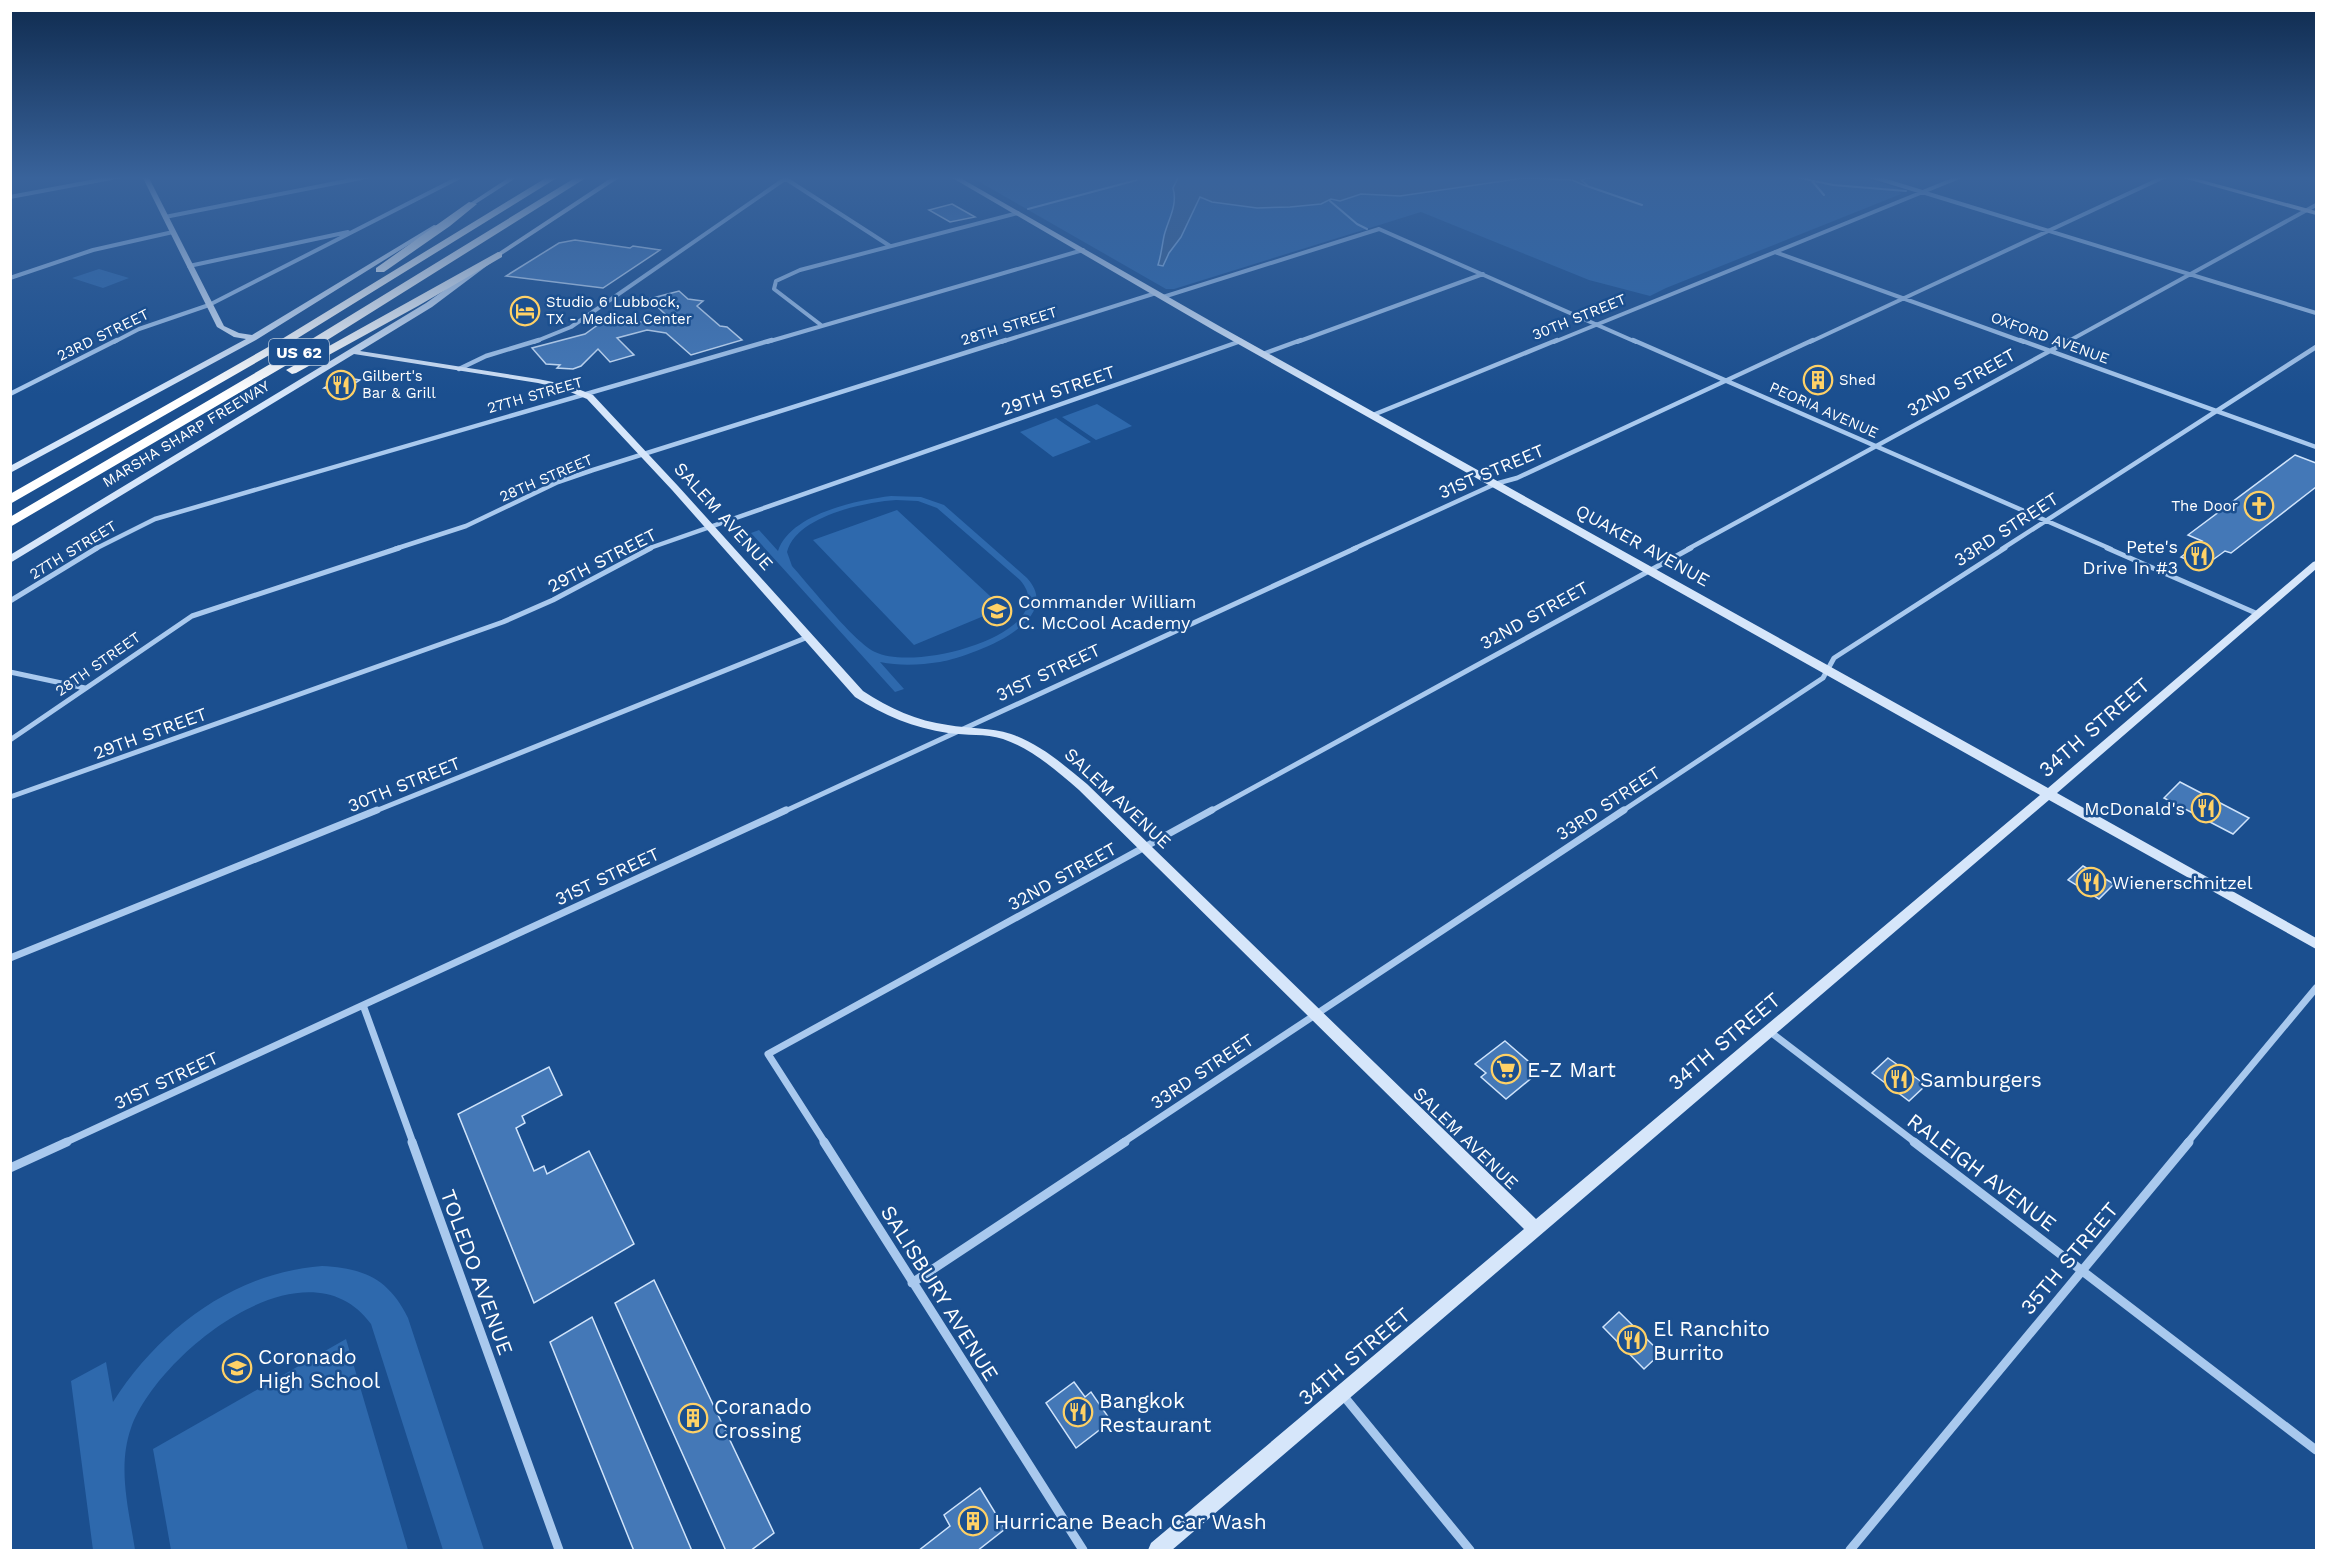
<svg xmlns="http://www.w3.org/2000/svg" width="2327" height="1561" viewBox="0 0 2327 1561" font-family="'Work Sans',sans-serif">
  <rect width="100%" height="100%" fill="#1b4f8f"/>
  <path fill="#2e69ad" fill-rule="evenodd" d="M969,176H1859L1897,188L1901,194L1666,288L1650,296L1589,280L1421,212L1174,289H1166Z
    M99,269L129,278L103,288L72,278Z
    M1097,404L1132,426L1096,440L1062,417Z
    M1056,418L1091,442L1053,457L1020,432Z
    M891,496L921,497L944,505L1027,578C1067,622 971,656 940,662C920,665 900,666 880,662L904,689L895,692L751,533L759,530L778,551C790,514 857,500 891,496ZM896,500L918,501L937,508L1020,580C1065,631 918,673 875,652C855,643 809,585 792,566L787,552C796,516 865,502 896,500Z
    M897,510L1003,608L914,645L813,540Z
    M322,1266C364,1268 389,1279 408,1318L484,1550H443L371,1324C306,1235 157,1354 131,1428C117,1468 129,1510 135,1550H93L71,1381L106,1362L113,1402C160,1329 233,1273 322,1266Z
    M346,1339L408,1550H171L153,1449Z"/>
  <path fill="#3c6290" stroke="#9cc4f0" stroke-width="1.5" d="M1175,176H1597L1581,180L1587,185L1586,186L1572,180L1524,178L1400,196L1361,194L1340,201L1331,199L1321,204L1290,207L1257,208L1212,202L1200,197L1181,237L1169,253L1163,266L1158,265C1161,256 1162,246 1164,236C1168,220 1178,205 1173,188L1178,178Z"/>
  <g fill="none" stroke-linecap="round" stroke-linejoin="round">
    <path stroke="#9cc4f0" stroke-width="2" d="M1791,176L1833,185L1906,191
      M1812,181L1824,195
      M1587,186L1642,205
      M1330,201L1357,224L1367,229
      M1028,209L1137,180"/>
  </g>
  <path fill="#4478b7" stroke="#cfe3fa" stroke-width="1.5" d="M952,204L975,217L950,222L929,210Z
    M575,240L630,248L633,246L660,250L603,288L506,276L559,243Z
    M679,291L688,299L703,301L697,306L720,326L727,327L742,340L691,355L666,333L647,330L617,338L634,355L610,362L598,349L581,366L573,369L557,368L560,365L546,364L532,348L585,334L606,319L637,323L666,315L649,299Z
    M341,377L360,380L343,391L324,388Z
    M2295,455L2316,463V487L2231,553L2225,551L2203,567L2181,557L2202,541L2188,535Z
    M2180,782L2249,818L2233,834L2164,798Z
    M2083,866L2114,884L2099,899L2068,880Z
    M1505,1041L1535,1067L1529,1072L1534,1076L1506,1099L1481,1077L1486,1073L1475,1064Z
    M1888,1058L1926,1085L1909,1101L1872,1073Z
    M549,1067L562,1095L522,1116L525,1123L516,1128L534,1171L544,1166L547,1174L589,1151L634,1244L534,1303L458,1114Z
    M654,1280L774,1533L750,1551H726L615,1303Z
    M1619,1312L1661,1353L1644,1369L1603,1327Z
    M592,1317L692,1551H634L550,1342Z
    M1074,1382L1085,1397L1091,1392L1111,1421L1076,1448L1046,1403Z
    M980,1488L1005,1529L977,1551H918L950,1526L944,1515Z"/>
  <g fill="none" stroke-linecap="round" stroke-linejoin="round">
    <path stroke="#a9c9ee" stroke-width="4" d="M1870,176L2316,313
      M786,179L890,246
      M10,197L122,176
      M165,217L371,176
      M1775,252L2024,342
      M189,266L348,232
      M10,278L93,250L173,232
      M1163,297L1379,229L1636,342
      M821,325L774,289L776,281L800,270L1018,213
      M114,342L139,329L209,305L462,176
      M534,342L571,327L789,176
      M767,342L1083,250
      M1001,342L1156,293
      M1297,342L1483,274
      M1554,342L1962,176
      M1810,342L2166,176
      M2067,342L2316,205"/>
    <path stroke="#a9c9ee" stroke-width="4.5" d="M1633,340L2111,549
      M2020,340L2316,447
      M1263,354L1301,340
      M459,369L486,356L539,340
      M10,394L117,340
      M1373,415L1557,340
      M95,549L155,519L772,340
      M395,549L466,526L558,482L593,470L1006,340
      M647,549L1241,341
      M1353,549L1495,484L1517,478L1813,340
      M1688,549L2070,340
      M2002,549L2316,347"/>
    <path stroke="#a9c9ee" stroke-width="5" d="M2107,548L2258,614
      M10,601L97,548
      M10,672L85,688
      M10,740L192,616L399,548
      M10,797L503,622L553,600L651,548
      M373,812L808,637
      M783,812L1356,548
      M1209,812L1691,548
      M1621,812L1823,678L1834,658L2005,548"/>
    <path stroke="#a9c9ee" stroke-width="7" d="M10,958L377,810
      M363,1005L413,1143
      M1769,1031L1916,1143
      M64,1143L786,810
      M825,1143L768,1054L1212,810
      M1122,1143L1624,810
      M2187,1143L2316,988"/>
    <path stroke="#a9c9ee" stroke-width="9" d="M412,1142L559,1550
      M824,1142L1083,1550
      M1914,1142L2316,1450
      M10,1168L67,1142
      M912,1283L1125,1142
      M1342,1394L1470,1550
      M1850,1550L2189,1142"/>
    <path fill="#d6e6fa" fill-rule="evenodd" d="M142,176H148L224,326L239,333L252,335L434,225L439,226L256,340L10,473V466L246,339L234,337L217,327Z
      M511,176H519L463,212L458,211Z
      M614,176H622L500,256L432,307L360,351L538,379L568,385L593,395L678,486L863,691C889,708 917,721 948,725C969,729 990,727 1011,734C1040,744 1064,765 1087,784L1536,1219L2040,795L1215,331L949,176H957L1221,327L2048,788L2313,562L2316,561V569L2057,793L2316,938V949L2049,800L1172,1550H1148L1151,1543L1524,1229L1079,790C1056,770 1032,749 1003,739C985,733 967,736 948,733C914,728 883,715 855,697L672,490L587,399L563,389L538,383L354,354L10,563V555L426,303L496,254Z
      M2176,176H2187L2316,211V215Z"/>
    <path fill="#fff" fill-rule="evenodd" d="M549,176H560L285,346L10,504V494L277,342Z
      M578,176H589L297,359L10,527V517L289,353Z
      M469,202L477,204L450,226L384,272H376V268Z
      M498,252L502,253V257L418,306L296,373L292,374L286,370Z"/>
  </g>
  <linearGradient id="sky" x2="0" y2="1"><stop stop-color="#0f2b4f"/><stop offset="0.45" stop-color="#39639b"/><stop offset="1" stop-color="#39639b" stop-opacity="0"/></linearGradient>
  <rect width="2327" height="395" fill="url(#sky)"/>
  <defs>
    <g id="hotel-ring" transform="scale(1.5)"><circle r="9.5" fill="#1b4f8f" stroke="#ffd166" stroke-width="1.5"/><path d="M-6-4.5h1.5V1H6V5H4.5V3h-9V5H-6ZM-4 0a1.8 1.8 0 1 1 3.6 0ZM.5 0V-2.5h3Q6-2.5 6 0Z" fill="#ffd166"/></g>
    <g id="building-ring" transform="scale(1.5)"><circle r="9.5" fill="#1b4f8f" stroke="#ffd166" stroke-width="1.5"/><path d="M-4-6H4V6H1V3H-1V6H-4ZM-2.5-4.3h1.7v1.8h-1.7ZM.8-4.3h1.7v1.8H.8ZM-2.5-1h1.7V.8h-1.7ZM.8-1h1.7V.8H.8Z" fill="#ffd166"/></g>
    <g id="restaurant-ring" transform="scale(1.5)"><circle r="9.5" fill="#1b4f8f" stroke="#ffd166" stroke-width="1.5"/><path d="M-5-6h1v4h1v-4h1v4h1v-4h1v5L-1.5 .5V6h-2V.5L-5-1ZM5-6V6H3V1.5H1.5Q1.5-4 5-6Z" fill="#ffd166"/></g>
    <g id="church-ring" transform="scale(1.5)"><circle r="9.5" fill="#1b4f8f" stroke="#ffd166" stroke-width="1.5"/><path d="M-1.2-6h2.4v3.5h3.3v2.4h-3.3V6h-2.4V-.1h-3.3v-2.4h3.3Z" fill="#ffd166"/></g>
    <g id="school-ring" transform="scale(1.5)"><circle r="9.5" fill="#1b4f8f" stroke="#ffd166" stroke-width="1.5"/><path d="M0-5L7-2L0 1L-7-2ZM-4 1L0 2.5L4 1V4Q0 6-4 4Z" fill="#ffd166"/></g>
    <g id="supermarket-ring" transform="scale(1.5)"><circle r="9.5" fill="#1b4f8f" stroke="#ffd166" stroke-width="1.5"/><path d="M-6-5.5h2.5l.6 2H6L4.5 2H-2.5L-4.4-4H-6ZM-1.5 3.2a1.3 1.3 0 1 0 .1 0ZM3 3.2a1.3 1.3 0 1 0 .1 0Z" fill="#ffd166"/></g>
  </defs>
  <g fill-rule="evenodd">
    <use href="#hotel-ring" x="525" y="311"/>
    <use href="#building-ring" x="1818" y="380"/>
    <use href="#restaurant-ring" x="341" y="385"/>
    <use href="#church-ring" x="2259" y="506"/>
    <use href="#restaurant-ring" x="2199" y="556"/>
    <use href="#school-ring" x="997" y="611"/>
    <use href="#restaurant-ring" x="2206" y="808"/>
    <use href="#restaurant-ring" x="2091" y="882"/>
    <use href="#supermarket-ring" x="1506" y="1069"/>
    <use href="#restaurant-ring" x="1899" y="1079"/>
    <use href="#restaurant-ring" x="1632" y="1340"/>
    <use href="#school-ring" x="237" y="1368"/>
    <use href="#restaurant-ring" x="1078" y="1412"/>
    <use href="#building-ring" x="693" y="1418"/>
    <use href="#building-ring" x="973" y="1521"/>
  </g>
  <g text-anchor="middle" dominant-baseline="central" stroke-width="5" stroke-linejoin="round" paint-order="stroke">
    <g font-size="15" fill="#fff" stroke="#1b4f8f" text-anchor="start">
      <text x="546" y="302">Studio 6 Lubbock,<tspan x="546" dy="17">TX - Medical Center</tspan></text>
      <text x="362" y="376">Gilbert's<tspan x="362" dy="17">Bar &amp; Grill</tspan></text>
      <text x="1839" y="380">Shed</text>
      <text x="2238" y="506" text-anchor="end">The Door</text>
    </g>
    <g font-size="15" fill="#fff" stroke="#1b4f8f">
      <text transform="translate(1579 317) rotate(-22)">30TH STREET</text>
      <text transform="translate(1009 326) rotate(-17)">28TH STREET</text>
      <text transform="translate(103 335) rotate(-26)">23RD STREET</text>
      <text transform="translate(2050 338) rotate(20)">OXFORD AVENUE</text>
      <text transform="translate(535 395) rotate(-16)">27TH STREET</text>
      <text transform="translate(1824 410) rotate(24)">PEORIA AVENUE</text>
      <text transform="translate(186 434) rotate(-31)">MARSHA SHARP FREEWAY</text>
      <text transform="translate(546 478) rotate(-23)">28TH STREET</text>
      <text transform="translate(73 550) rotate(-31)">27TH STREET</text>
      <text transform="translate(98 664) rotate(-35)">28TH STREET</text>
    </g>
    <rect fill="#1b4f8f" stroke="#bbcadd" stroke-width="1.5" x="269" y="339" width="60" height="26" rx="4.5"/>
    <g font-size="16" font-weight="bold" fill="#fff">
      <text x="299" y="352">US 62</text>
    </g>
    <g font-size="18" fill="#fff" stroke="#1b4f8f">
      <text transform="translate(1961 382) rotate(-29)">32ND STREET</text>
      <text transform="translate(1058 390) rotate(-19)">29TH STREET</text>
      <text transform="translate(1491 471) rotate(-23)">31ST STREET</text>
      <text transform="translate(724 516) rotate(48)">SALEM AVENUE</text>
      <text transform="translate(2006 529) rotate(-33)">33RD STREET</text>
      <text transform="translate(1643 545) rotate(29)">QUAKER AVENUE</text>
      <text transform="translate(602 560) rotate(-27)">29TH STREET</text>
      <text transform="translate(1534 615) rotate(-29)">32ND STREET</text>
      <text transform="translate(1048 672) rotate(-25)">31ST STREET</text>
      <text transform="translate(150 733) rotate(-20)">29TH STREET</text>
      <text transform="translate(404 784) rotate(-22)">30TH STREET</text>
      <text transform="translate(1118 798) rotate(43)">SALEM AVENUE</text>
      <text transform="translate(1608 803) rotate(-33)">33RD STREET</text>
      <text transform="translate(607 876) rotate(-25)">31ST STREET</text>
      <text transform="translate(1062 876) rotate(-29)">32ND STREET</text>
      <text transform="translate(1202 1071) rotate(-34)">33RD STREET</text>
      <text transform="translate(166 1080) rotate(-25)">31ST STREET</text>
      <text transform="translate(1466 1138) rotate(44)">SALEM AVENUE</text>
    </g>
    <g font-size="18" fill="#fff" stroke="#1b4f8f" text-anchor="end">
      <text x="2178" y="546">Pete's<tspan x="2178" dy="21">Drive In #3</tspan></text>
      <text x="1018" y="601" text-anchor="start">Commander William<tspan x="1018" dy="21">C. McCool Academy</tspan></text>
      <text x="2185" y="808">McDonald's</text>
      <text x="2112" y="882" text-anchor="start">Wienerschnitzel</text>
    </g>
    <g font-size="21" fill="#fff" stroke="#1b4f8f">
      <text transform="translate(2094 727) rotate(-41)">34TH STREET</text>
      <text transform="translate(1724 1041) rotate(-40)">34TH STREET</text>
      <text transform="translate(1982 1172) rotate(37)">RALEIGH AVENUE</text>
      <text transform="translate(2069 1258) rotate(-50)">35TH STREET</text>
      <text transform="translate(477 1272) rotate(70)">TOLEDO AVENUE</text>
      <text transform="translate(940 1293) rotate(58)">SALISBURY AVENUE</text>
      <text transform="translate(1354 1356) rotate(-40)">34TH STREET</text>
    </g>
    <g font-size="21" fill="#fff" stroke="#1b4f8f" text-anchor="start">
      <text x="1527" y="1069">E-Z Mart</text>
      <text x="1920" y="1079">Samburgers</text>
      <text x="1653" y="1328">El Ranchito<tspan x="1653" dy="24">Burrito</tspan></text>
      <text x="258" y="1356">Coronado<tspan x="258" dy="24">High School</tspan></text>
      <text x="1099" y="1400">Bangkok<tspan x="1099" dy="24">Restaurant</tspan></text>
      <text x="714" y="1406">Coranado<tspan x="714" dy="24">Crossing</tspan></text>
      <text x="994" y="1521">Hurricane Beach Car Wash</text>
    </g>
  </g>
  <rect width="2327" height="1561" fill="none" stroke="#ffffff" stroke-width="24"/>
</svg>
